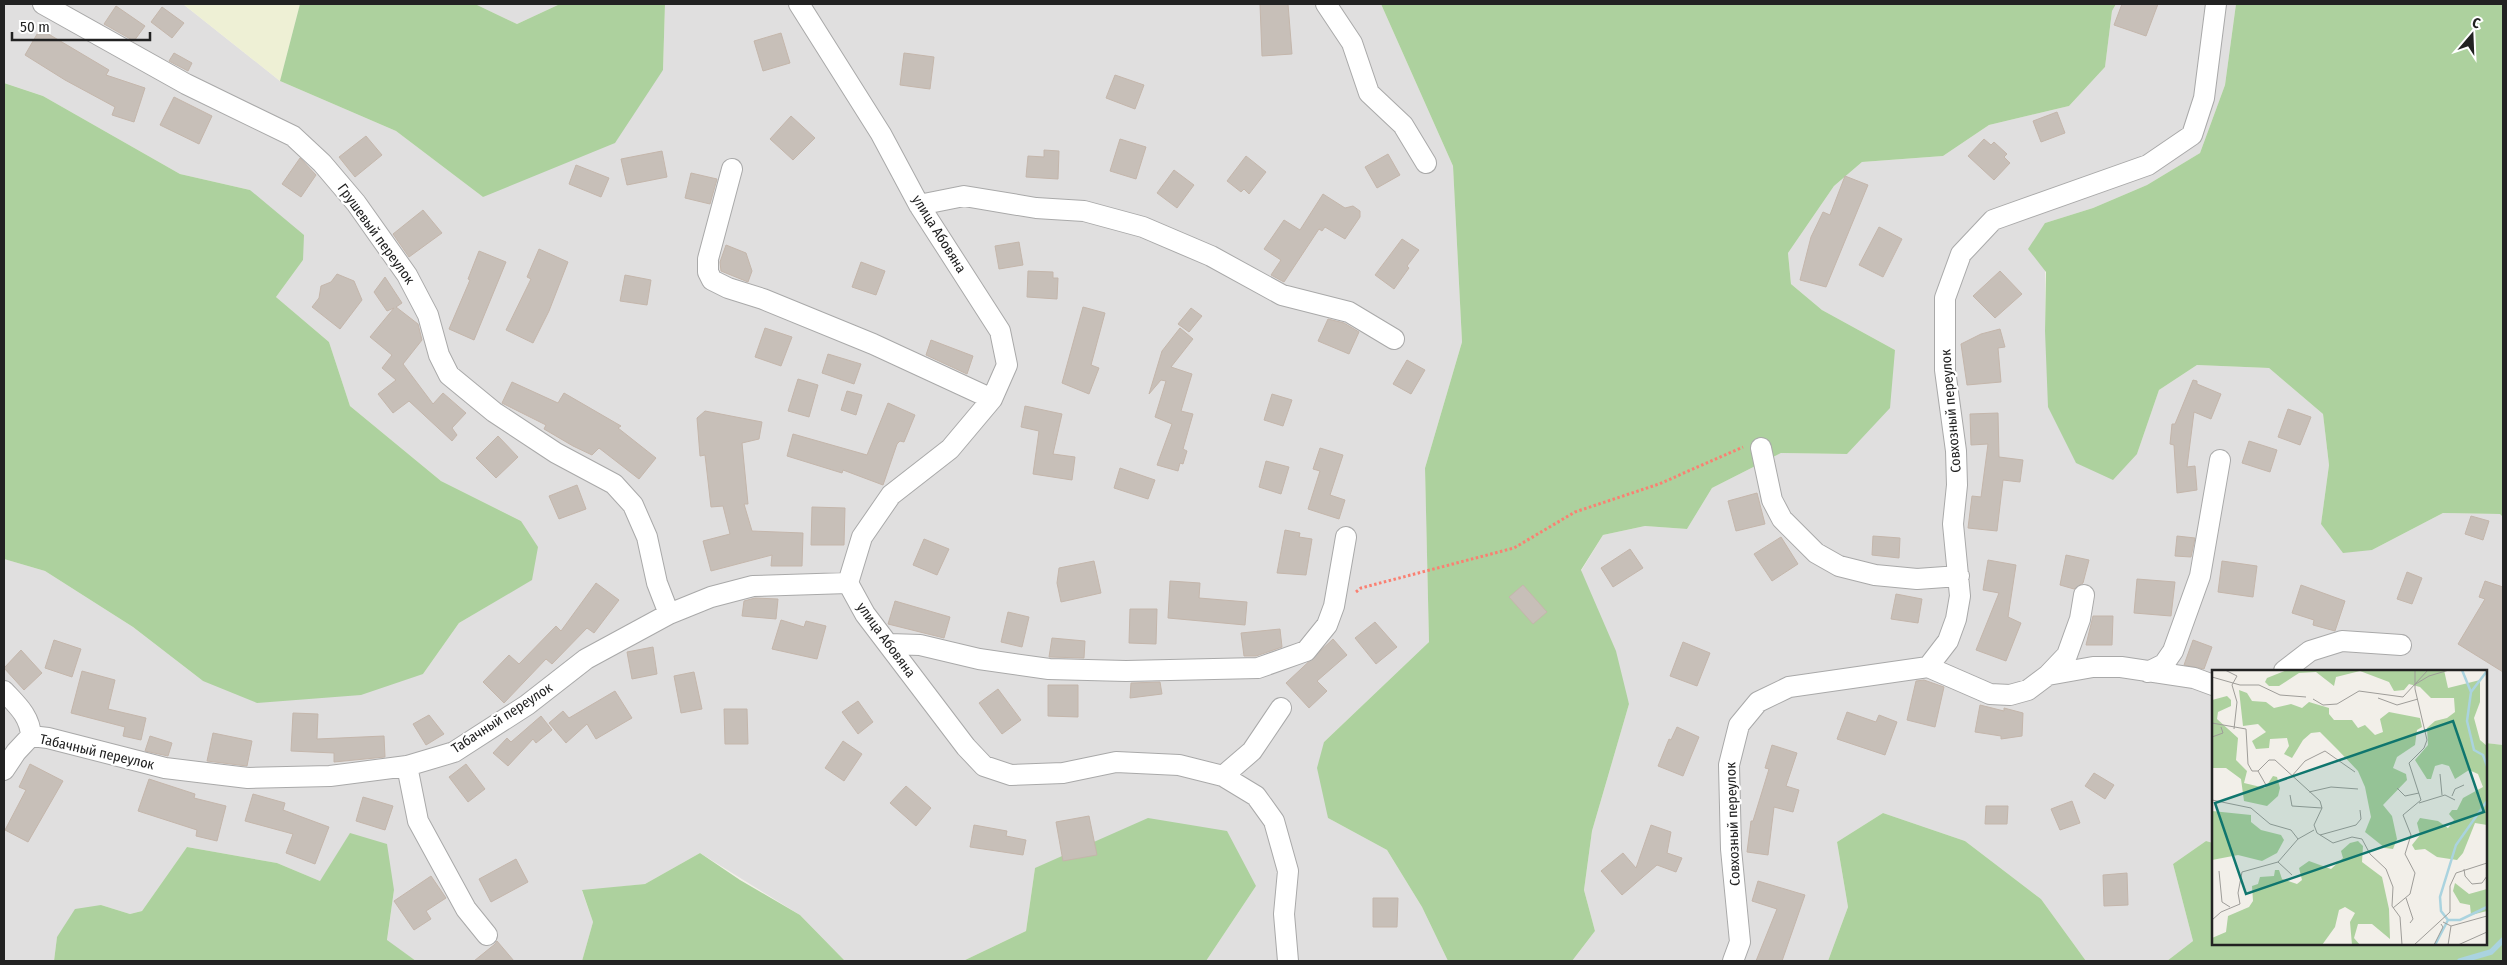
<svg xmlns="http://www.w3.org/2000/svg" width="2507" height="965" viewBox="0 0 2507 965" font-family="'Fira Sans Condensed',sans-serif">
  <rect width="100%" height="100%" fill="#f2efe9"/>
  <path fill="#e0dfdf" d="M4,4H183L280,81L396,131L483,197L663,70L665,4H1381L1453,166L1462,342L1425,468L1429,642L1324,742L1328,818L1387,850L1422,907L1448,961H1206L1256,886L1035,868L1026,931L963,961H845L800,915L700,853L645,884L582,891L593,922L582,961H416L387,941L394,890L320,881L277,863L187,847L142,911L130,914L101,905L57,937L54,961H4V559L45,571L133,627L203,681L423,674L459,623L531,580L521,521L441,481L350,406L329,342L276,297L303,260L250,190L180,174L43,96L4,83Z
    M475,4H560L517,24Z
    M2116,4H2236L2225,85L2200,153L2147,185L2093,208L2045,223V331L2137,454L2159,390L2197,365L2269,368L2323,414L2329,465L2321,524L2372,550L2443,513L2500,514L2503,517V745L2486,743V671H2213V843L2206,841L2173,864L2193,941L2167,961H2086L2041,899L1965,841L1883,813L1837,842L1848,907L1828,961H1572L1595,931L1584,890L1592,831L1629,704L1581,571L1603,535L1645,526L1687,529L1712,488L1781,453L1847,454L1895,350L1822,310L1791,284L1788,253L1834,186L1862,162L1943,156L1989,125L2069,106L2105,67L2112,11Z"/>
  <path fill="#eef0d5" d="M183,4H300L280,81Z"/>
  <path fill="#add19e" d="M300,4H475L517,24L560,4H665L663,70L615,143L483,197L396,131L280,81Z
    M1381,4H2116L2112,11L2105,67L2069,106L1989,125L1943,156L1862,162L1834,186L1788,253L1791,284L1822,310L1895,350L1890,408L1847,454L1781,453L1712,488L1687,529L1645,526L1603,535L1581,570L1616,651L1629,704L1592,831L1584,890L1595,931L1572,961H1448L1422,907L1387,850L1328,818L1317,768L1324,742L1429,642L1425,468L1462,342L1453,166Z
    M2236,4H2503V517L2500,514L2443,513L2372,550L2343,553L2321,524L2329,465L2323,414L2269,368L2197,365L2159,390L2137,454L2113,480L2076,463L2048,407L2045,331L2046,272L2028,249L2045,223L2093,208L2147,185L2200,153L2225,85Z
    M4,83L43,96L180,174L250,190L304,235L303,260L276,297L329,342L350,406L441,481L521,521L538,547L532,580L459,623L423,674L361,695L257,703L203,681L133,627L45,571L4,559Z
    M2486,743L2503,745V961H2167L2193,941L2173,864L2206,841L2213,843V944H2486Z
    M1883,813L1965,841L2041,899L2086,961H1828L1848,907L1837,842Z
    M1148,818L1227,831L1256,886L1206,961H963L1026,931L1035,868Z
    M350,833L387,844L394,890L387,940L416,961H54L57,937L75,909L101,905L130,914L142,911L187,847L277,863L320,881Z
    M700,853L740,880L800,915L845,961H582L593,922L582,890L645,884Z"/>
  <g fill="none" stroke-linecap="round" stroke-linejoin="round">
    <path stroke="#aad3df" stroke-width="5.5" d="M2460,961L2491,952L2503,940"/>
  </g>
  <path fill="#c7bfb8" stroke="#c4b6ab" d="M1260,4H1288L1292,54L1262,56Z
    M2122,4H2158L2146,36L2114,25Z
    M116,6L145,26L134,41L104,24Z
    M162,7L184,23L172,38L151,22Z
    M40,29L109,70L106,75L145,88L134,122L112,115L115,107L65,80L25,55Z
    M781,33L790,63L763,71L754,41Z
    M174,53L192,63L188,71L169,61Z
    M904,53L934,57L930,89L900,85Z
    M1115,75L1144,85L1135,109L1106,98Z
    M174,97L212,116L199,144L160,125Z
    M2057,112L2065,133L2041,142L2033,121Z
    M791,116L815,138L793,160L770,139Z
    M366,136L382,155L355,177L339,157Z
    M1120,139L1146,147L1136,179L1110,171Z
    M1984,139L1991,145L1994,142L2007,154L2004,157L2010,163L1994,180L1968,156Z
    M1044,150L1059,151L1058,179L1026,177L1028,156L1044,157Z
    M662,151L667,177L627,185L621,159Z
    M1388,154L1400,175L1377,188L1365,167Z
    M1246,156L1266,172L1249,194L1244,189L1241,192L1227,181Z
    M300,158L316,175L301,197L282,184Z
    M576,165L609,178L601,197L569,184Z
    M1174,170L1194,185L1177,208L1157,193Z
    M691,173L717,179L710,204L685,198Z
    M1845,176L1868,185L1826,287L1800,280L1811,237L1823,212L1830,215Z
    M1323,194L1345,208L1353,206L1360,211V217L1345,239L1325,227L1322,231L1319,229L1284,282L1271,275L1281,260L1264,249L1284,220L1300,230Z
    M423,210L442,233L409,257L393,234Z
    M1879,227L1902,239L1883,277L1859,265Z
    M1402,239L1419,250L1407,266L1409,268L1394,289L1375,275Z
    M1019,242L1023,265L999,269L995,246Z
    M726,245L746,253L752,271L748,282L721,271L720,262Z
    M539,249L568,262L549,311L533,343L506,330L531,279L527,277Z
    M479,251L506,262L474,340L449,329L470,280L468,279Z
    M861,262L885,271L876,295L852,287Z
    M1028,271L1053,272V278H1058L1057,299L1027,297Z
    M2000,271L2022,294L1995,318L1973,296Z
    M337,274L354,281L362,300L340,329L312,307L319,298L321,286L331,282Z
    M625,275L651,280L647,305L620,301Z
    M385,277L402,303L396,307L418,324L422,340L403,364L433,404L443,393L466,413L452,428L457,435L452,441L409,401L393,413L378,394L396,380L382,368L392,355L370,337L394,308L387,311L374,292Z
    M1083,307L1105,313L1091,365L1099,368L1089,394L1062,383Z
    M1191,308L1202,316L1189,332L1178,324Z
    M1328,319L1344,323L1359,332L1349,354L1318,341Z
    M765,328L792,337L781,366L755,357Z
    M1180,328L1193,339L1171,367L1192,374L1181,411L1193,414L1183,449L1187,451L1183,464L1180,463L1178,471L1157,465L1172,424L1155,417L1166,381L1161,380L1149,394L1162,351Z
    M2000,329L2005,347L1998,348L2001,382L1967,385L1961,344L1981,334Z
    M931,340L973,356L967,374L926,355Z
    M828,354L861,364L854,384L822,373Z
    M1407,360L1425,370L1411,394L1393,384Z
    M798,379L818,385L809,417L788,411Z
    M2193,380L2197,381V384L2221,394L2211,419L2194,412L2187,467L2195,466L2197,490L2177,493L2174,445L2170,444L2172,424H2175Z
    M512,382L558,403L564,393L621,426L618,428L656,458L639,479L599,448L592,455L573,446L544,429L546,425L502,403Z
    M847,391L862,395L856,415L841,410Z
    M1272,394L1292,400L1283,426L1264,420Z
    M888,403L915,415L904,442L900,441L897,444L883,485L843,470L842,473L787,456L793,434L867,455Z
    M1025,406L1062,414L1053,454L1075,457L1072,480L1033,474L1039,431L1021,427Z
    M2288,409L2311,417L2300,445L2278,437Z
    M705,411L762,422L759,439L742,443L748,504H744L752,531L803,533L802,566H771L772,555L711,571L703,541L730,534L723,506L711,507L705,455L700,456L697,418Z
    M1998,413L1999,457L2023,460L2020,482L2003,480L1997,531L1968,528L1972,496L1981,497L1988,444L1971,445L1970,414Z
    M498,436L518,457L496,478L476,458Z
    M2249,441L2277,450L2270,472L2242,463Z
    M1320,448L1343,455L1330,495L1345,500L1339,519L1308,509L1320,471L1313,469Z
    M1266,461L1289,467L1281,494L1259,487Z
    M1120,468L1155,480L1148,499L1114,488Z
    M577,485L586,509L559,519L549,496Z
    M1757,493L1765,524L1736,531L1728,501Z
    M812,507L845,508L844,545H811Z
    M2471,516L2489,521L2483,540L2465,534Z
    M1285,530L1300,533L1299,537L1312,539L1306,575L1277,573Z
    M1873,536L1900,538L1899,558L1872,555Z
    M2177,536L2195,538L2191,557L2175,556Z
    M1781,537L1798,564L1772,581L1754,554Z
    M924,539L949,549L937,575L913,565Z
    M1630,549L1643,568L1613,587L1601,568Z
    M2066,555L2089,560L2083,583L2074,589L2060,585Z
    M1988,560L2016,565L2008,617L2021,623L2006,661L1976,650L1999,593L1983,590Z
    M1094,561L1101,593L1061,602L1057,583L1059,568Z
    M2222,561L2257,566L2253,597L2218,592Z
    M2407,572L2422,578L2412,604L2397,599Z
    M2137,579L2175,582L2171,616L2134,613Z
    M1170,581L1200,583L1199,598L1247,602L1245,625L1168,618Z
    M2485,581L2503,587V672L2458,644L2485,599L2479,597Z
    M596,583L619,600L594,633L587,628L552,664L546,659L504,703L483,682L509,655L519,664L556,626L561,631Z
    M1523,585L1547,612L1533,624L1509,597Z
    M2301,585L2345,601L2335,631L2313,625L2314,620L2292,613Z
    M1896,594L1922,599L1918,623L1891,619Z
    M755,598L778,599L776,619L742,616L744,601Z
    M895,601L950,617L944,638L888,624Z
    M1130,609H1157L1156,644L1129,643Z
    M1008,612L1029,617L1022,647L1001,642Z
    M2093,616H2113L2112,645H2086Z
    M781,620L804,627L806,621L826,626L817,659L772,649Z
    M1375,622L1397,647L1376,664L1355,638Z
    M1280,629L1282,647L1256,656H1244L1241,633Z
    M1052,638L1085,641L1084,658L1049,657Z
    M1333,639L1347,655L1317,681L1327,691L1309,708L1286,683Z
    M54,640L81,649L72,677L45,668Z
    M2193,640L2212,647L2204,669L2184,665Z
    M1683,642L1710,653L1697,686L1670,676Z
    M653,647L657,674L632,679L627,652Z
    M21,650L42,673L24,690L4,668Z
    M82,671L115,680L108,709L146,718L141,740L123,736L125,727L71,713Z
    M694,672L702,709L681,713L674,676Z
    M1924,680L1944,687L1935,727L1907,720L1916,681Z
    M1160,682L1162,694L1130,698L1131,683Z
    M1048,685H1078V717L1048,716Z
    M998,689L1021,720L1002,734L979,703Z
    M615,691L632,718L596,739L587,724L566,743L549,723L563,711L569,718Z
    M858,701L873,722L858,734L842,712Z
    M1980,705L2004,711V708L2023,713L2022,736L2001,739V736L1975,732Z
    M724,709H747L748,744H725Z
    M1847,712L1876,722L1879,715L1897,722L1885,755L1837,739Z
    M293,713L318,714L317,739L384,736L385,757L334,762V753L291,751Z
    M429,715L444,734L426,745L413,724Z
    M541,716L552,730L536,743L533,739L508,766L493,753L507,738L511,742Z
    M1677,727L1699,737L1683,776L1658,766L1669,739L1671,740Z
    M213,733L252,741L247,766L207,761Z
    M150,736L172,743L168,756L145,751Z
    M843,741L862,754L844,781L825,768Z
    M1772,745L1797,753L1786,786L1799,790L1793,812L1774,807L1768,855L1747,852L1751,821H1753L1769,769L1765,768Z
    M30,764L63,781L28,842L5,830L26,790L19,787Z
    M466,764L485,789L468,802L449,777Z
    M2094,773L2114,785L2105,799L2085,786Z
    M149,779L195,794L194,798L226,806L217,841L196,836L197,830L138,811Z
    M906,786L931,808L916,826L890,803Z
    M253,794L285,803L283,810L329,827L315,864L286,853L293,834L245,821Z
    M363,797L393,806L385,830L356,821Z
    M2072,801L2080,823L2060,830L2051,809Z
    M1986,806H2008L2007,824H1985Z
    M1089,816L1097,855L1063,861L1056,822Z
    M974,825L1007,831L1006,836L1026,840L1023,855L970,847Z
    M1651,825L1671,832L1667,853L1682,858L1676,872L1657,865L1622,895L1601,871L1623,853L1636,868Z
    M516,859L528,882L491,902L479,879Z
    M2127,873L2128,905L2104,906L2103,875Z
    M431,876L446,898L426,911L431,919L414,930L394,901Z
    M1758,881L1805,895L1782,961H1756L1777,909L1752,901Z
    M1373,898H1398L1397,927H1373Z
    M497,941L514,961H474L495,944Z"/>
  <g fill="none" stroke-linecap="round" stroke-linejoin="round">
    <g stroke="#a9a9a9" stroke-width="22">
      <path id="minor" d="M43,4L186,84L293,136L322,163L356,203L407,275L428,315L439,355L449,375L494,412L556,453L614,484L633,505L647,537L657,583L669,614
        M799,4L881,134L919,205L1000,331L1007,365L992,399L950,449L891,495L862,537L848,583L865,614L966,747L984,766L1011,775L1063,773L1116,762L1179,765L1223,776L1256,796L1274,821L1288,871L1284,914L1288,961
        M1326,4L1352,43L1369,93L1403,125L1426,163
        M732,169L708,259V272L712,280L728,288L763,299L873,344L992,399
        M919,205L964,196L1036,208L1084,211L1143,227L1211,256L1282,295L1349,312L1394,339
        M1761,448L1772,500L1782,519L1816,553L1839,566L1875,575L1917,579L1959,576
        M889,644L920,645L979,659L1049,669L1126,671L1258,668L1306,651L1327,625L1334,606L1346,537
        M1928,667L1990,694L2010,695L2028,690L2048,675L2093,667H2121L2194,678L2213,685
        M2284,671L2310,651L2342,641L2401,645
        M2148,672L2164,664L2173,651L2200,576L2220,460
        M2048,675L2067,655L2080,619L2084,595
        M4,691C17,705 30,716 31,736
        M407,766L418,821L466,909L487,935
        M4,770L16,752L31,736L48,738L165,768L248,778L330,776L407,766L454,752L527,705L586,659L669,614L711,597L753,586L848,583
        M1223,776L1252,751L1281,708
        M1733,961L1740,942L1731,849L1729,765L1739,725L1758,702L1789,687L1928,667L1948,641L1956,619L1960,596L1953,524L1957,485L1956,451L1945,370V298L1961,254L1993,220L2148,165L2192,135L2204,98L2216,4"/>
    </g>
    <path stroke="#fa8072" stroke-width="3" stroke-dasharray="2.5 2.5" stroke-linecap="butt" d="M1356,592L1361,588L1514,548L1575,512L1659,484L1743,447"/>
    <use href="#minor" stroke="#fff" stroke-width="20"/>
  </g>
  <g text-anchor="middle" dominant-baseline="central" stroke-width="4.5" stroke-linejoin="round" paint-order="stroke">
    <g font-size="14" fill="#222" stroke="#fff">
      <text transform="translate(376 234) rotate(54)">Грушевый переулок</text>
      <text transform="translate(939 234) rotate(58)">улица Абовяна</text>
      <text transform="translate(1951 411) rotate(-95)">Совхозный переулок</text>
      <text transform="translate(886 640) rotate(54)">улица Абовяна</text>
      <text transform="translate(502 718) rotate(-33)">Табачный переулок</text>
      <text transform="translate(97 752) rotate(13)">Табачный переулок</text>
      <text transform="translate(1733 824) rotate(-92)">Совхозный переулок</text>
    </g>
  </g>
  <g transform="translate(2212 670)">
    <rect width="275" height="275" fill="#f2efe9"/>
    <path d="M75,0H232L236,18L268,10V32L262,48L268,70L275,76V155L263,153L251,183L245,190L225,187L213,179L203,180L200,175L208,165L205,153L208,148L226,151L236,158L242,150L237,144L240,140H245L251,128L271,117L266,104L257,100L243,109L237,96L230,94L223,96L219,109H215L203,90L216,75L215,58L223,51L235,48L243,42L242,28H219L208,17L197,14L192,20L182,21L177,12L148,1L124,7L122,16L104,2L87,3L67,16H57L53,12L55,8ZM27,20L35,23L40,31L54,32L62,38L79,34L90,38L97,32L117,38V44L122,50H140L146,58L153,55L163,65L171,62L168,49L177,42L208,48L210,57L205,60L203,75L185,87L181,98L194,104L195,110L171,135L180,146L185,169L181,179L173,178L153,162L159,147L153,117L146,101L126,80L108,62L99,63L91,70L80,88L72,84L77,76L75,68L58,69L57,78L44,79L40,71L54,62L46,54L31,56ZM15,26L19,30V36L6,42L5,49L26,68L24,90L35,101L32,113L53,118L61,106L65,107L68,118L66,126L55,136L32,131L29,109L14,98H0V30ZM0,141L39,145V152L49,160L69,165L72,170L65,183L50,191L26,185L0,190ZM146,171L151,176L150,192L170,207L177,239L178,269L160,254H146L142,268L148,275H140L138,252L143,243L133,237L127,240L123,257L110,275H0V268L14,262L16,246L37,237L41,231L40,216L46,214L48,207L62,206L63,200H67L70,209L85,214L90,210L87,198L97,191L119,199L131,188L129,181L138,173ZM243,213L257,224L275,219V241L259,245L258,235L248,233L241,221Z" fill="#add19e"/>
    <path fill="none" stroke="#aad3df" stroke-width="2.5" d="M250,0L259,22M275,1L259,22L255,51L262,80L271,85L275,96M275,131L244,175L228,227L229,241L236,250H248L275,237M223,275L236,250"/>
    <path fill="none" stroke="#9f9d99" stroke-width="1" d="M13,0L25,6L20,15L25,32L22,59M0,7L28,15H47L68,25L94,27M202,15L217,6L237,0M166,28L185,35L206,29M101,29L111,35L125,34L147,21L191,27L216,0M0,53L34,59L36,94L40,101H46L57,90H63L108,131L110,138L102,155L105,163L121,173L140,167L150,169L158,184L174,199L181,217L180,236L188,247L190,275M0,67L11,63L9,57M46,101L54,115M228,104L230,125M79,107L93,91L113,81L143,102M185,118L193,126L207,123M97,122L119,117L146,119M78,125L80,136L110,138M240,126L243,119L252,115M0,130L39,138L58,154L79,160L86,169M207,133L233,125L243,130M108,165L144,155L149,149L148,140M66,192L80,205M252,199L253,206L260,214L270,213L275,206M7,201L10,232L18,237M194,228L201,249L198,253M181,238L198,224L203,203L193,184L199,165L191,145L209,130L197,93L212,78L215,70L203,19V0M0,250L9,242L28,234L26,223L30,202L66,192L86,169L102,160M231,252L239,256L236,275M239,256L275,246M202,275L238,242V216L244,203L275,193M222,275L231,257L229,254M246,275L275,262"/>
    <path fill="#0f766e" fill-opacity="0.15" stroke="#0f766e" stroke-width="2.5" d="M241,51L272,142L34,224L3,133Z"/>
    <rect width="275" height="275" fill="none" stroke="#222" stroke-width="2.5"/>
  </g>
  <rect width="2507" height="965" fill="none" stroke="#222222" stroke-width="10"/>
  <g transform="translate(2472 35) rotate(19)" stroke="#ffffff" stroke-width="4" paint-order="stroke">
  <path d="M0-4L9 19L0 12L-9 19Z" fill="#222222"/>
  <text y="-8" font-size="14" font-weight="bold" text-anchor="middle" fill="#222222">С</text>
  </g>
  <path d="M12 32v8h138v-8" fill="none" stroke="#222222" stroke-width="2.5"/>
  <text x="20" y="32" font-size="15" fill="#222222" stroke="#ffffff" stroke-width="4" paint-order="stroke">50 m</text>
</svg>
